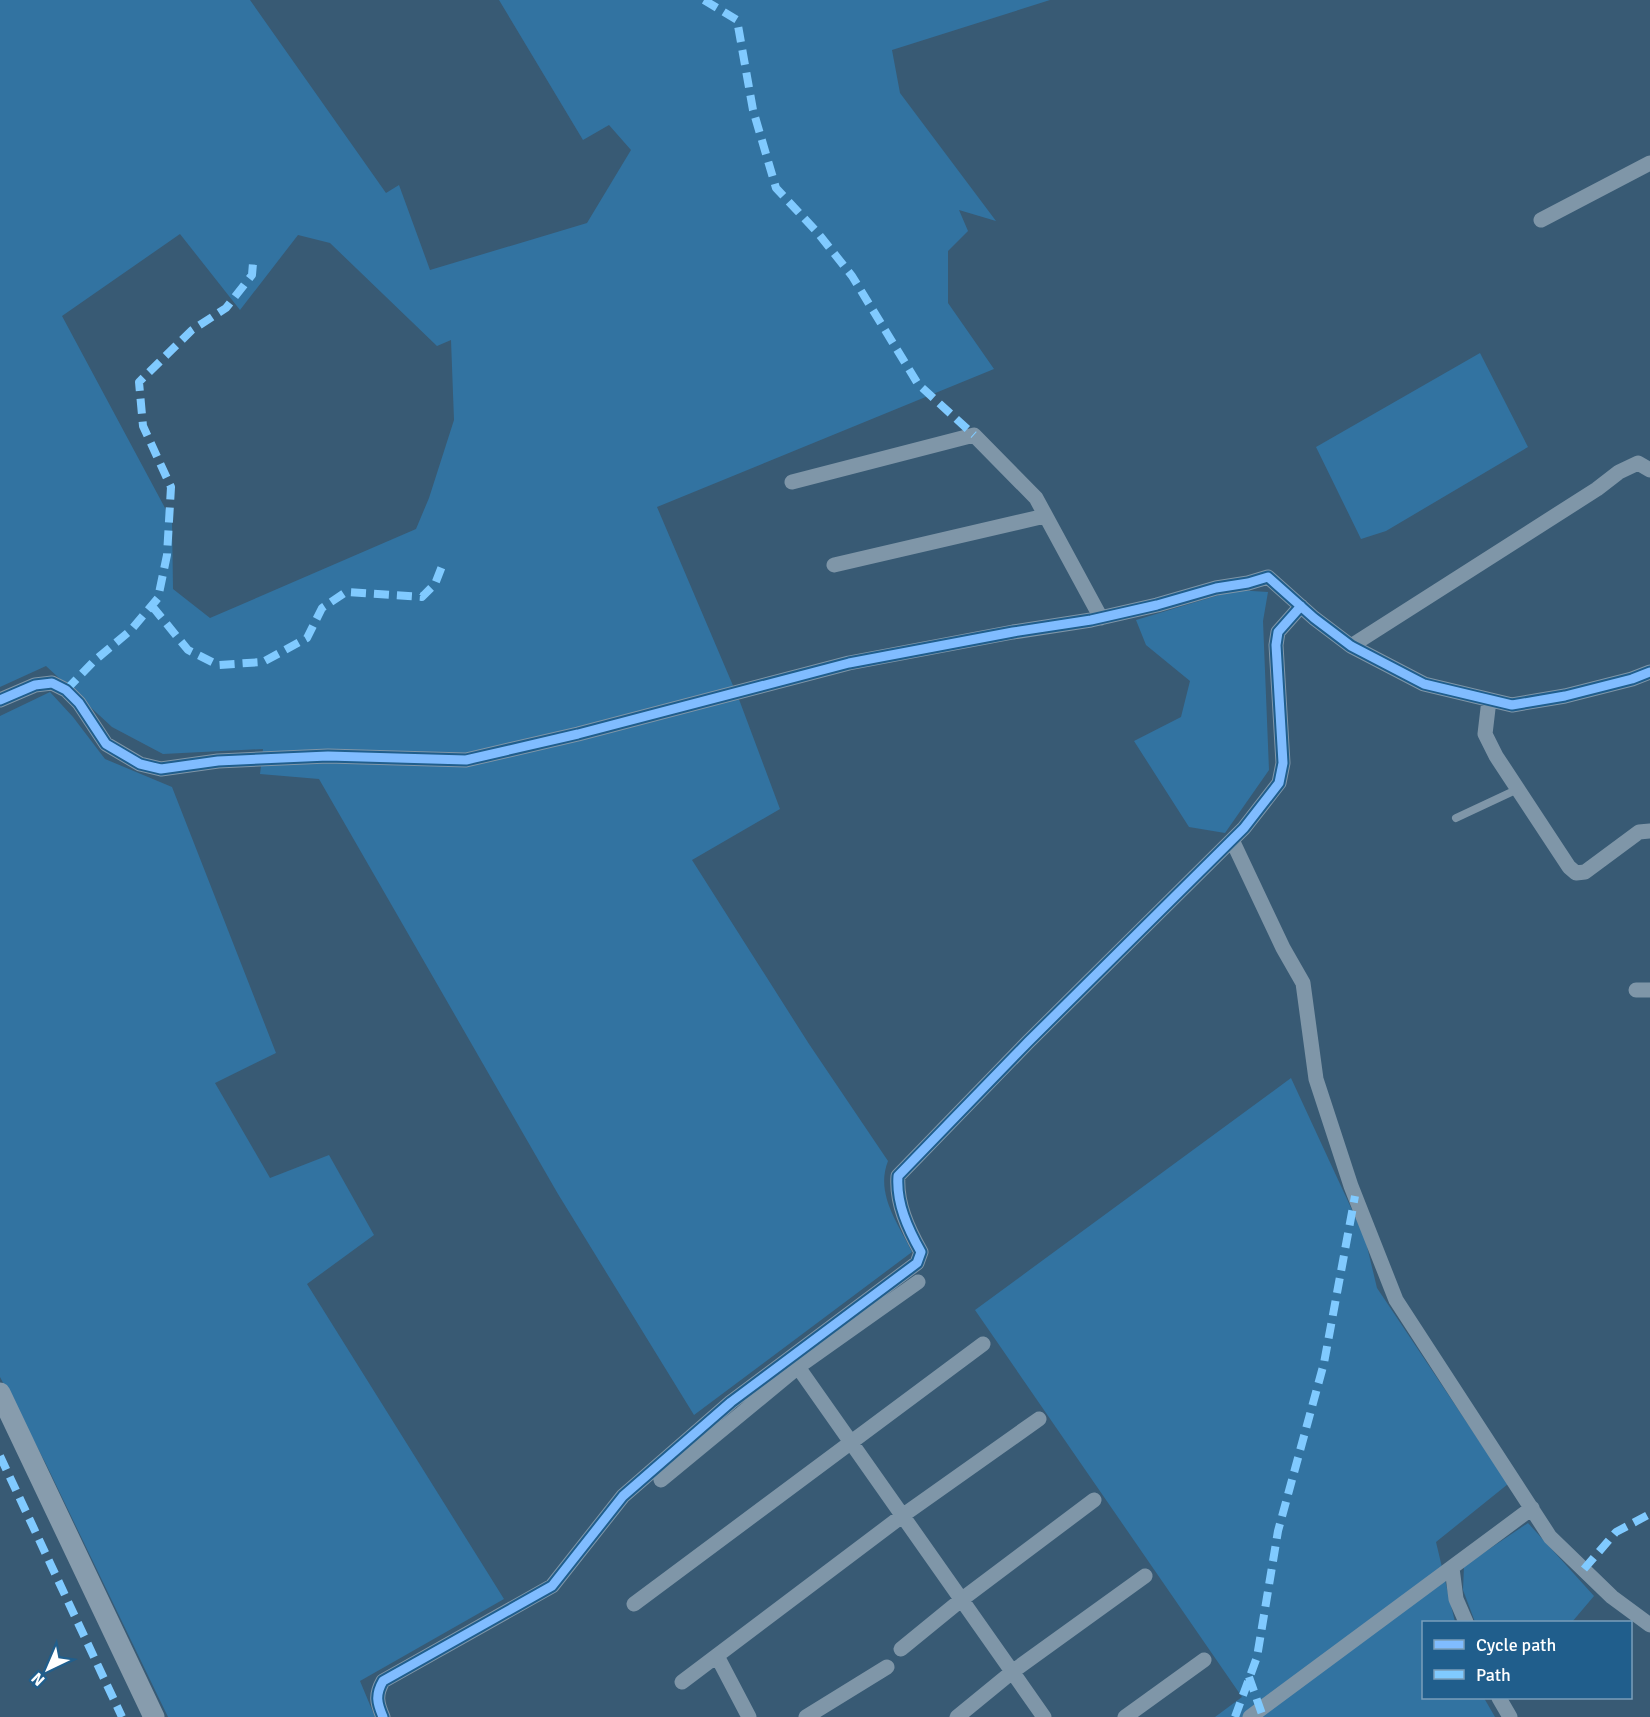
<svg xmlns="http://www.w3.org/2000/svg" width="1650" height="1717" viewBox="0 0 1650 1717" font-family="Signika,sans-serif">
  <rect width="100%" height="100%" fill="#385a74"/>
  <path fill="#3273a1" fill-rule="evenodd" d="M0,0H250L386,193L399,185L430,270L587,223L631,150L609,125L583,140L499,0H1050L892,50L900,93L996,221L959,210L968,231L948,251V303L994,369L657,507L740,702L780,809L692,860L809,1044L888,1161C875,1194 898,1223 912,1252L694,1415L558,1194L319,779L260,774L263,749L163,754L112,727L46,666L0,687ZM180,234L240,310L298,235L330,243L437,346L451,340L454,420L429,498L416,529L210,618L173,589L172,521L62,316Z
    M1480,353L1528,447L1386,531L1361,539L1316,447Z
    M1236,590L1268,592L1263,621L1269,770L1225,833L1189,827L1134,741L1181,717L1190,681L1146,645L1136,620Z
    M50,692L73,717L105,759L172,787L276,1053L215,1083L270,1178L329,1155L374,1235L307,1284L504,1599L360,1681L375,1717H168L45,1462L0,1377V716Z
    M1291,1078L1365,1238L1377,1288L1508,1484L1436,1542L1455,1622H1424V1698H1484L1495,1717H1215L1242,1697L975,1310Z
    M1528,1523L1594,1596L1572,1622H1475L1463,1590L1464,1566Z"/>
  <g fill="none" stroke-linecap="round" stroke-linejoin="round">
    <path stroke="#7f96a8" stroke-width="8" d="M1456,818L1518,789"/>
    <path stroke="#7f96a8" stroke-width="15" d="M1541,220L1650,163
      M792,482L974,435L1036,498L1101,618
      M834,565L1045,516
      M1351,646L1597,489L1619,472L1638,463L1650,470
      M0,700L35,685L52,683L66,690L79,703L106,744L140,764L161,769L218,761L328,756L466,760L578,734L849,663L1013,632L1091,620L1157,605L1216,588L1248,583L1268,577L1314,618L1351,646L1424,684L1512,705L1565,696L1632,679L1650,672
      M1489,700L1485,734L1496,756L1569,867L1576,873L1585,872L1639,832L1650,831
      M1232,840L1283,948L1303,983L1316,1079L1351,1186L1396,1300L1550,1537L1612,1597L1650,1625
      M1636,990H1650
      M798,1367L1044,1717
      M661,1480L798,1367L918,1282
      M1452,1568L1456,1599L1466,1622
      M634,1604L983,1344
      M901,1649L961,1600L1094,1500
      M717,1656L749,1717
      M682,1682L902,1516L1039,1419
      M1499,1698L1510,1717
      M383,1717C377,1703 375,1695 383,1681L552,1586L623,1496L731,1402L917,1263L921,1252C908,1229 896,1203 898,1176L1028,1042L1244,828L1279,783L1283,763L1276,645L1278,632L1301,606
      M806,1717L887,1667
      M957,1717L1012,1672L1145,1576
      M1125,1717L1204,1660
      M1250,1717L1532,1508"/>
    <path stroke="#879cad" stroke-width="21" d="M0,1393L154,1717"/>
    <path stroke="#80caff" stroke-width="8" stroke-dasharray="15 8" stroke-linecap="butt" d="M704,0L737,20L753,110L776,188L817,232L852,276L918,384L974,435
      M152,606L188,650L218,665L263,662L307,638L322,608L346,592L422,597L435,584L444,561
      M66,690L94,661L131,630L158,598L167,555L171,487L143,426L139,382L192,330L226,308L252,275L253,263
      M0,1456L122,1717
      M1584,1569L1616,1532L1650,1514
      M1249,1677L1263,1717
      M1235,1717L1257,1657L1278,1531L1324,1363L1355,1196"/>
    <g stroke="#205e8c" stroke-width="13">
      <path id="cycleway" d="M0,700L35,685L52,683L66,690L79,703L106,744L140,764L161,769L218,761L328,756L466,760L578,734L849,663L1013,632L1091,620L1157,605L1216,588L1248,583L1268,577L1314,618L1351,646L1424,684L1512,705L1565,696L1632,679L1650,672
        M383,1717C377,1703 375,1695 383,1681L552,1586L623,1496L731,1402L917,1263L921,1252C908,1229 896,1203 898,1176L1028,1042L1244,828L1279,783L1283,763L1276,645L1278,632L1301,606"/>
    </g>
    <use href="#cycleway" stroke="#80bcff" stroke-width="9"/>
  </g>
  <rect x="1422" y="1621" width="210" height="78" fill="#205e8c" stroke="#799eba" stroke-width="1.5"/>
  <rect x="1434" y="1640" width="30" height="9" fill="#80bcff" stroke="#799eba" stroke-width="1.5"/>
  <text x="1476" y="1651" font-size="18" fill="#ffffff">Cycle path</text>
  <rect x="1434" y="1670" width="30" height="9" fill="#80caff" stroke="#799eba" stroke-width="1.5"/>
  <text x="1476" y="1681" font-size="18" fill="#ffffff">Path</text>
  <g transform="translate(48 1669) rotate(224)" stroke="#205e8c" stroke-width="4.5" paint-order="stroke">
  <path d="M0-4.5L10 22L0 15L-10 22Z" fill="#ffffff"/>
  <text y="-9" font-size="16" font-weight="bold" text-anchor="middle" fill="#ffffff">N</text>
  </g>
</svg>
